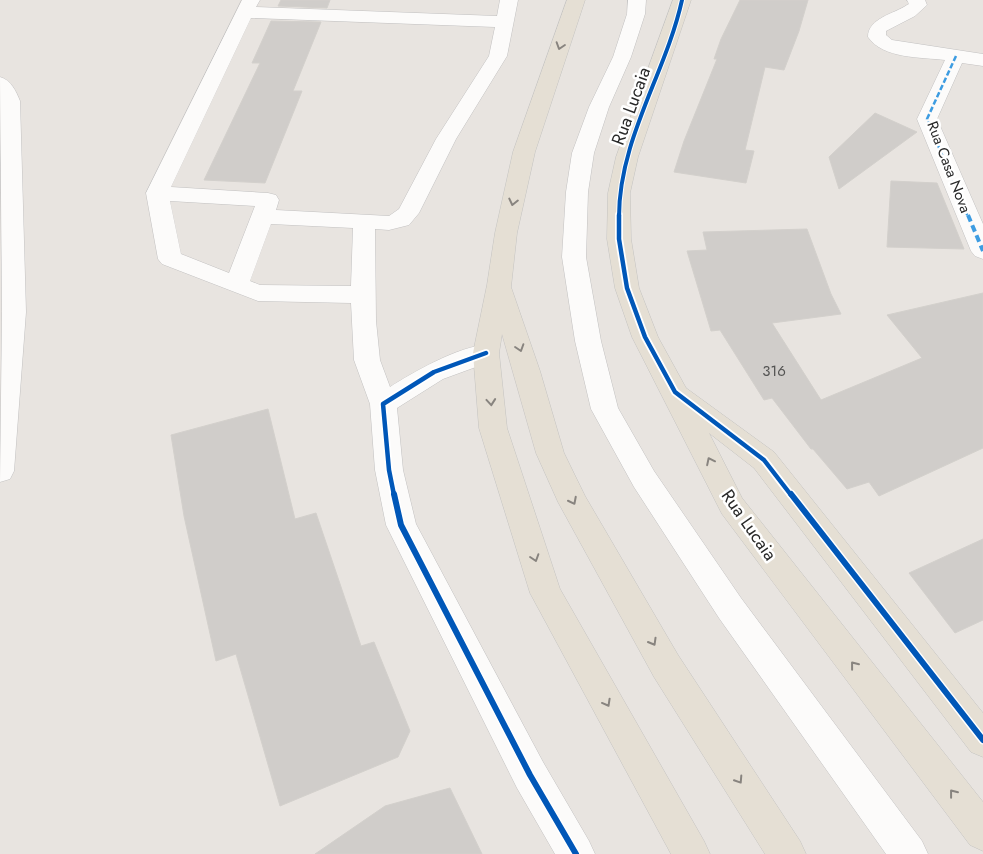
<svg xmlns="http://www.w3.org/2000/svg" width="983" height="854" viewBox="0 0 983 854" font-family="Jost,sans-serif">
  <rect width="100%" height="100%" fill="#e8e4e0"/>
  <path fill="#d0cdca" stroke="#d3d0cc" d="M281,0H330L327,8L278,6Z
    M740,0H808L799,31L784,70L765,67L745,150L754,151L746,183L674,172L684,141L717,59H714L721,39Z
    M271,21L321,22L293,91H302L265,183L204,180L260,63H252Z
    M875,113L917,132L839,189L829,157Z
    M891,181L937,183L964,249L887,247Z
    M807,229L831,294L841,314L772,323L821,400L922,358L887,315L983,293V448L879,496L869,482L847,489L813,449H811L772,398L764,400L720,330L711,331L687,251L707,250L703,232Z
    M268,409L295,519L316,513L361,646L374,642L410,731L398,757L280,806L236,654L216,661L184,516L171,435Z
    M983,539V620L955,633L909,573Z
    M450,788L482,854H315L385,806Z"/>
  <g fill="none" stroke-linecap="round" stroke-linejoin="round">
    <g stroke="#c2c1c1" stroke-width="1">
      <path id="minor" d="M242,0H260L256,7L497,16L500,0H518L507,56L456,139L419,213L409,225L389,230L375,229L376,321L380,360L390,387C412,373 470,339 495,346L499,353L495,360L443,379L397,408L403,470L416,524L543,762L589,841L595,854H555L517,788L386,525L375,470L370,404L354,360L351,303L258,301L162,264L158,259L146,193ZM251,18L495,27L489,56L436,139L399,209L389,216L276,210L279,200L276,195L268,193L171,187ZM170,201L255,206L229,273L181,254ZM271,224L353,228L351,286L260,285L250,281Z
        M628,0H646L645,14L631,57L609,107L594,153L588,192L586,257L601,341L618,408L654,471L741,598L922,841L928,854H886L719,618L634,487L591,409L575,341L562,257L566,192L572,153L589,107L613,57L627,14Z
        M907,0H925L927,5L915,16L886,31V35L892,40L983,54V66L962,63L937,119L983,224V259L975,256L971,251L917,119L945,60C921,57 883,59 868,37C868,18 894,14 907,5L909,4Z
        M0,77C11,80 16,91 20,101L26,312L14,471L10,479L0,482L2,312Z"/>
    </g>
    <g stroke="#c4c3c1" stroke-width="1">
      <path id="major" d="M567,0H585L535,152L517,233L511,287L540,371L564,453L585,496L678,655L800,841L806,854H765L654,677L558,502L536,453L502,334L499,353L507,428L560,589L704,841L710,854H671L530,593L479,428L473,353L487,285L495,233L513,152Z
        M673,0H691L638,157L630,193L631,239L639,288L658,337L686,388L774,452L983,713V757L971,752L754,468L709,433L742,498L983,802V851L970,845L722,514L632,337L615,288L607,239L608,193L616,157Z"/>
    </g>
    <use href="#minor" fill="#fcfbfa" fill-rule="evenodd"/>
    <use href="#major" fill="#e5dfd4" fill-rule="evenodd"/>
    <path stroke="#3d9ce1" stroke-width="2.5" stroke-dasharray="5.5 2.5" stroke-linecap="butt" d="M956,56L927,119L968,217"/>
    <path stroke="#3d9ce1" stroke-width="4" stroke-dasharray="7 4" stroke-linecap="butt" d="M968,215L983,251"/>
    <g stroke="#fff" stroke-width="6">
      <path id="cycleway-far2" d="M619,217C619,139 666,73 682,0"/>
    </g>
    <g stroke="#fff" stroke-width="8">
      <path id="cycleway-far1" d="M619,215V239L627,288L645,337L675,392L764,460L791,495
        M394,495L389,470L383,404L434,372L486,353"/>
    </g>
    <g stroke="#fff" stroke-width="9">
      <path id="cycleway" d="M394,494L401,525L530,775L576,854
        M791,494L983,740"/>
    </g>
    <use href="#cycleway-far2" stroke="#0057b8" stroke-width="4"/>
    <use href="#cycleway-far1" stroke="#0057b8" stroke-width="4.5"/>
    <use href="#cycleway" stroke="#0057b8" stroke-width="6"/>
  </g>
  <defs><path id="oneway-chevron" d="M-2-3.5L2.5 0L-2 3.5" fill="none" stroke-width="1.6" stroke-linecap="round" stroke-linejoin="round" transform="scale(1.25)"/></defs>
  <g stroke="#88847f">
    <use href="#oneway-chevron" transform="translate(560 46) rotate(108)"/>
    <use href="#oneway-chevron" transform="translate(513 202) rotate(103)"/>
    <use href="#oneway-chevron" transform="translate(520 348) rotate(72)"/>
    <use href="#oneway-chevron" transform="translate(491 402) rotate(85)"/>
    <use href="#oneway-chevron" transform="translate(710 461) rotate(-116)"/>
    <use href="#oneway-chevron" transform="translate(573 501) rotate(63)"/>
    <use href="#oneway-chevron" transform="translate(535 558) rotate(72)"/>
    <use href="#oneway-chevron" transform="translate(653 642) rotate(60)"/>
    <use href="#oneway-chevron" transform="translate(854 665) rotate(-128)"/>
    <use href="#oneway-chevron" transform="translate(607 703) rotate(61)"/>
    <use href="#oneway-chevron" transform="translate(739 780) rotate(57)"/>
    <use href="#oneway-chevron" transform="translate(953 793) rotate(-128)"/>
  </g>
  <g text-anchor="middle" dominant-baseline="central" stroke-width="5" stroke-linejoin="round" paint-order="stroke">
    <g font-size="15" fill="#2a2a2a" stroke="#fff">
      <text transform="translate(949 167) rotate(69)">Rua Casa Nova</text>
    </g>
    <g font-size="15" fill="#545453">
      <text x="774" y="371">316</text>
    </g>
    <g font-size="18" fill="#2a2a2a" stroke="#fff">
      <text transform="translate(631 106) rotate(-70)">Rua Lucaia</text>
      <text transform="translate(749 525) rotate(55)">Rua Lucaia</text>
    </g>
  </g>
</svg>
